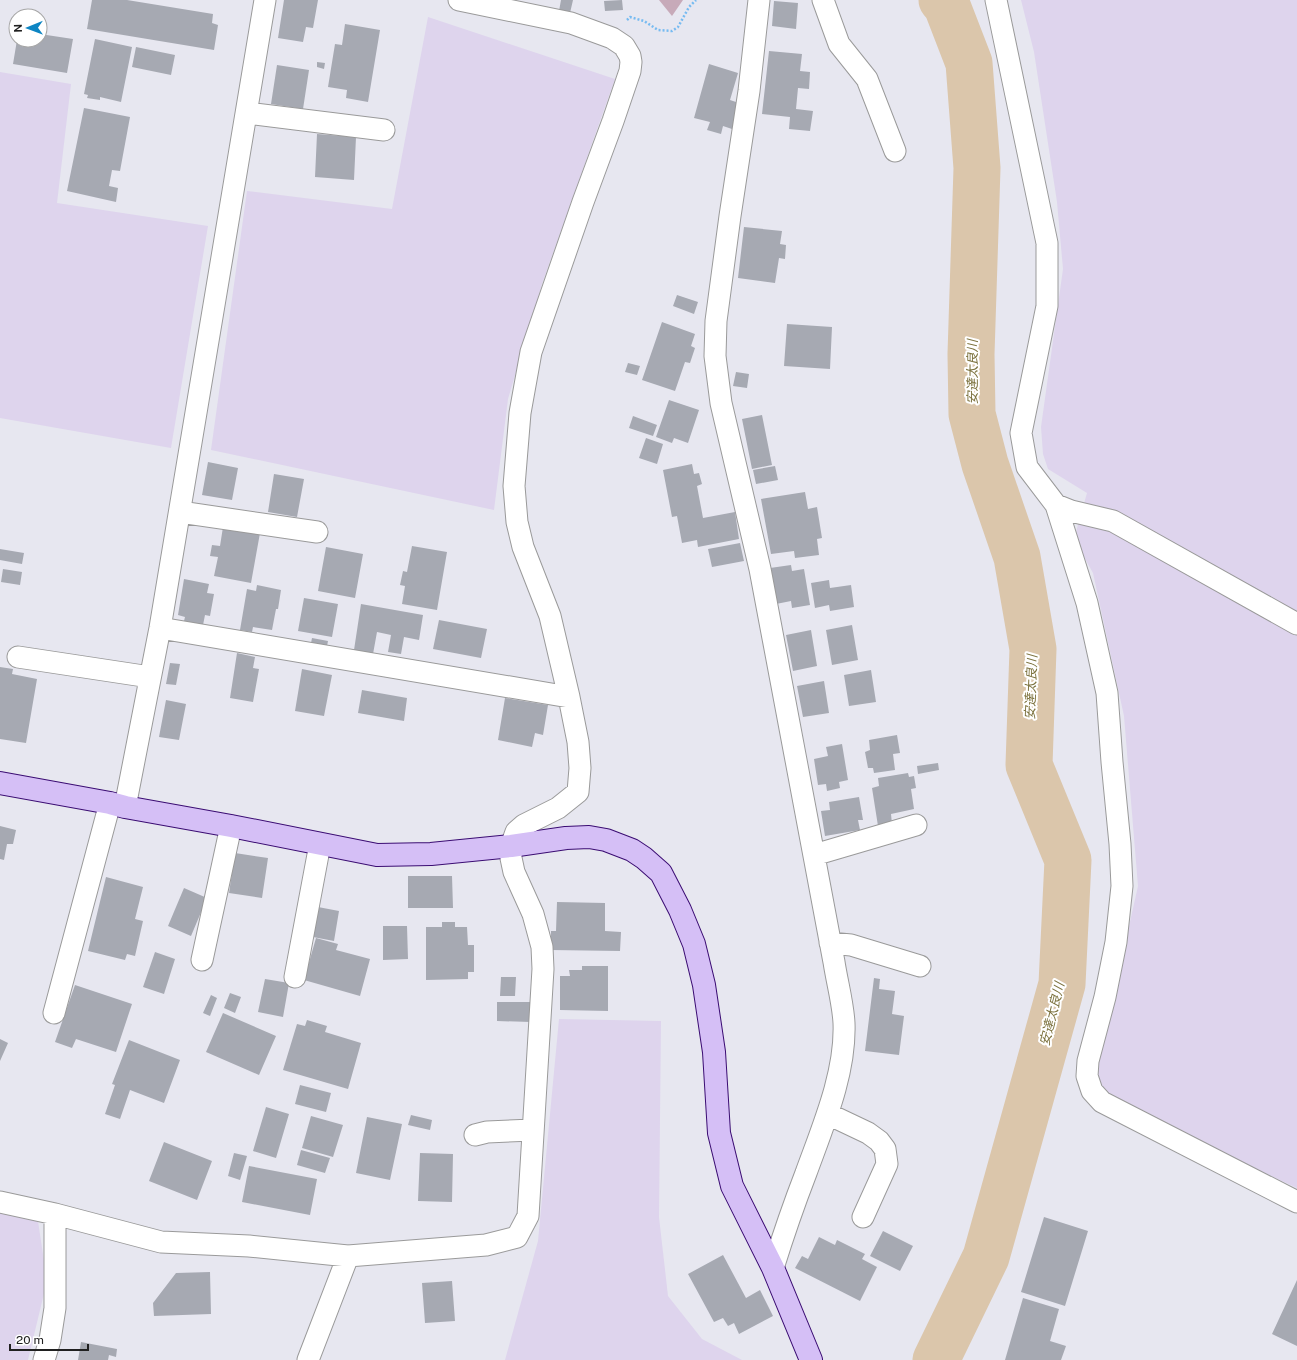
<svg xmlns="http://www.w3.org/2000/svg" width="1297" height="1360" viewBox="0 0 1297 1360" font-family="'Public Sans','Noto Sans JP',sans-serif">
  <rect width="100%" height="100%" fill="#e7e7f0"/>
  <path fill="#ded4ed" d="M1021,0H1297V1188L1104,1098L1097,1070L1138,886L1124,716L1093,573L1074,539L1087,493L1048,469L1043,454L1041,427L1063,269L1057,202L1034,52Z
    M428,17L615,79L542,284L508,399L494,510L211,450L247,191L392,209Z
    M0,72L71,84L57,203L208,226L171,448L0,418Z
    M559,1019L661,1021L659,1217L668,1296L702,1339L742,1360H505L538,1241Z
    M0,1209L38,1221L47,1281L28,1360H0Z"/>
  <path fill="#c7aab9" d="M659,0H683L672,16Z"/>
  <g fill="none" stroke-linecap="round" stroke-linejoin="round">
    <path stroke="#dbc6ab" stroke-width="47" d="M936,1360L986,1257L1062,984L1068,860L1029,765L1033,649L1017,557L985,464L972,414L971,354L977,168L969,63L947,6L942,0"/>
  </g>
  <path fill="#a6a9b2" d="M92,0H127L213,14L212,23L218,25L214,50L87,29Z
    M284,0H318L313,28L306,27L303,42L278,38Z
    M561,0H573L570,13L559,11Z
    M622,0L623,10L605,11L604,1Z
    M774,1L798,3L796,29L772,26Z
    M345,24L380,30L368,102L346,98L347,90L328,87L335,44L342,45Z
    M40,34L73,39L67,73L13,64L17,40H40Z
    M95,39L132,47L121,102L100,97V100L87,98L88,95L84,94Z
    M136,47L175,55L171,75L132,67Z
    M769,51L802,54L800,71L810,72L809,89L798,88L796,109L813,111L810,131L789,129L790,117L762,114Z
    M317,62L325,63L324,69L317,67Z
    M709,64L738,73L730,100L739,103L732,129L723,126L721,134L707,130L710,122L694,118Z
    M277,65L309,70L303,109L271,104Z
    M84,108L130,117L120,171L112,170L109,186L118,188L116,202L67,191Z
    M317,134L356,137L354,180L315,177Z
    M744,227L782,231L780,244L786,245L785,259L779,258L775,283L738,278Z
    M677,295L698,302L694,314L673,306Z
    M662,322L695,334L691,346L695,348L690,363L685,362L675,391L642,380Z
    M787,324L832,327L830,369L784,366Z
    M628,363L640,366L637,375L625,372Z
    M736,372L749,374L747,388L733,386Z
    M669,400L699,410L688,443L674,438L672,443L656,437Z
    M762,415L772,465L752,469L742,419Z
    M633,416L657,425L653,436L629,428Z
    M646,438L663,444L657,464L639,458Z
    M208,462L238,468L232,500L202,495Z
    M692,464L694,474L699,473L702,484L697,486L703,518L735,512L739,539L698,547L697,540L682,543L677,516L672,517L663,470Z
    M775,466L778,480L756,484L753,470Z
    M274,474L304,479L297,517L268,512Z
    M805,492L808,509L817,507L822,538L817,539L819,555L795,558L794,551L771,554L761,499Z
    M223,527L260,533L251,583L214,576L218,557L210,556L212,545L220,546Z
    M740,543L744,561L712,567L708,549Z
    M412,546L447,552L437,610L402,604L405,586L400,585L403,571L407,572Z
    M326,547L363,554L355,598L318,591Z
    M0,549L24,553L22,564L0,560Z
    M791,565L792,571L804,569L810,605L792,608L791,601L776,604L770,568Z
    M3,569L22,572L20,585L1,582Z
    M184,579L209,584L207,593L214,594L210,616L205,615L203,625L184,621L185,617L178,615Z
    M829,580L830,588L851,585L854,607L830,611L829,605L815,608L811,583Z
    M257,585L281,590L278,609H276L272,630L253,627L252,632L240,630L247,589L256,591Z
    M304,598L338,604L332,637L298,631Z
    M361,604L423,615L419,640L404,637L401,654L388,652L391,635L377,632L373,654L354,650Z
    M439,620L487,629L481,658L433,649Z
    M852,625L858,660L832,665L826,630Z
    M811,630L817,666L793,671L786,635Z
    M312,638L328,641L327,646L311,643Z
    M237,653L255,657L253,668L259,669L253,702L230,698Z
    M170,663L180,664L176,685L166,684Z
    M0,667L13,669L12,674L37,679L26,743L0,739Z
    M302,669L332,675L324,716L295,711Z
    M871,670L876,702L849,706L844,675Z
    M824,681L829,713L803,717L797,686Z
    M362,690L407,698L404,721L358,713Z
    M505,698L548,705L543,735L535,733L532,747L498,740Z
    M166,700L186,704L179,740L159,737Z
    M897,735L900,753L893,754L895,770L874,773L873,768H868L865,752L870,750L869,740Z
    M842,744L848,780L839,782L840,788L827,791L826,784L818,785L814,759L828,756L826,747Z
    M938,763L939,770L918,774L917,766Z
    M908,773L909,777L914,776L916,788L911,789L914,809L891,814L892,824L878,826L872,788L879,786L878,778Z
    M859,797L863,820H858L860,830L825,836L821,811L830,810L829,802Z
    M0,826L16,830L13,844H7L4,860L0,859Z
    M235,853L268,858L262,898L229,893Z
    M408,876H452L453,908H408Z
    M106,877L143,887L135,919L143,921L135,956L127,954L125,960L88,951Z
    M184,888L207,898L191,936L168,926Z
    M557,902L605,903V931L621,932L620,951L551,950V931H556Z
    M318,907L339,911L334,941L313,937Z
    M442,922H455V927H467L468,945H474V972H468V979L426,980V927H442Z
    M383,926H407L408,959L383,960Z
    M316,938L338,944L336,950L370,959L360,996L304,980Z
    M155,952L175,959L164,994L143,987Z
    M582,966H608V1011L560,1010V976H570L569,970H582Z
    M501,977H516L515,996H500Z
    M874,978L880,979L879,989L895,991L892,1014L904,1016L899,1055L865,1051Z
    M265,979L289,983L283,1017L258,1012Z
    M75,985L132,1004L116,1052L76,1039L72,1048L55,1042Z
    M230,993L241,997L235,1013L224,1008Z
    M211,995L217,998L210,1016L203,1013Z
    M497,1002H531V1022L497,1021Z
    M223,1013L276,1036L259,1075L206,1052Z
    M307,1020L327,1026L325,1032L361,1043L348,1089L283,1070L297,1024L305,1026Z
    M0,1039L8,1043L0,1061Z
    M129,1040L180,1060L164,1103L130,1090L120,1119L105,1114L115,1085L112,1084Z
    M300,1085L331,1093L326,1112L295,1104Z
    M266,1107L289,1114L276,1158L253,1151Z
    M411,1115L432,1120L430,1130L408,1125Z
    M311,1116L343,1125L333,1157L302,1148Z
    M367,1117L402,1124L390,1180L356,1173Z
    M164,1142L212,1161L197,1200L149,1181Z
    M301,1150L330,1158L325,1173L297,1165Z
    M234,1153L247,1156L240,1180L228,1176Z
    M420,1153L453,1154L452,1202L418,1201Z
    M249,1166L317,1179L310,1215L242,1202Z
    M1044,1217L1088,1231L1065,1306L1021,1292Z
    M883,1231L913,1246L900,1271L870,1256Z
    M819,1237L835,1245L837,1240L865,1254L862,1259L877,1267L860,1301L795,1268L802,1256L808,1259Z
    M723,1255L746,1298L760,1290L773,1316L739,1334L734,1323L728,1326L723,1318L714,1322L688,1274Z
    M210,1272L211,1314L154,1316L153,1303L176,1273Z
    M1297,1280V1346L1272,1334Z
    M452,1281L455,1321L425,1323L422,1283Z
    M1023,1298L1059,1309L1050,1341L1066,1346L1061,1360H1005Z
    M81,1342L117,1349L116,1357L109,1355L108,1360H78Z"/>
  <g fill="none" stroke-linecap="round" stroke-linejoin="round">
    <g stroke="#9a9a9a" stroke-width="23">
      <path id="street" d="M459,0L571,23L612,38L624,46L630,56L631,62L630,71L613,121L583,202L531,352L520,413L514,486L517,522L523,547L550,616L569,697
        M759,0L749,91L730,216L716,321L715,356L721,403L760,569L834,962C837,982 843,1003 844,1023C846,1073 823,1126 806,1173C794,1204 783,1236 773,1268
        M823,0L839,44L867,79L895,151
        M996,0L1047,243V306L1021,433L1027,467L1056,505L1071,511L1113,521L1297,624
        M247,113L384,130
        M1056,505L1087,603L1107,693L1112,762L1120,844L1122,886L1116,942L1105,997L1088,1061L1087,1076L1092,1091L1102,1102L1297,1202
        M180,512L317,532
        M18,657L150,677
        M125,807L160,628L265,0
        M814,855L916,825
        M830,943L851,945L920,966
        M202,960L231,826
        M295,977L320,844
        M54,1013L110,803
        M828,1114L868,1133L879,1141L885,1149L887,1164L863,1217
        M475,1135L487,1132L533,1130
        M0,1202L55,1214L161,1242L249,1246L348,1256L486,1245L517,1237L528,1216L543,969L542,947L533,914L514,872L511,858V846L516,832L524,825L558,808L578,792L580,768L578,742L569,697L160,628
        M44,1360L50,1340L55,1308V1214
        M308,1360L348,1256"/>
    </g>
    <g stroke="#3a0c72" stroke-width="24">
      <path id="secondary" d="M0,783L110,803L125,807L231,826L377,855L431,854L511,846L566,838L589,837L606,840L632,850L644,858L661,873L680,910L694,944L704,985L714,1052L719,1133L732,1186L773,1268L811,1360"/>
    </g>
    <path stroke="#77bbf1" stroke-width="2.5" stroke-dasharray="2 2" stroke-linecap="butt" d="M627,20L630,17L644,21L658,30L672,31L678,27L689,7L696,0"/>
    <use href="#street" stroke="#fff" stroke-width="21"/>
    <use href="#secondary" stroke="#d5bff6" stroke-width="22"/>
  </g>
  <g text-anchor="middle" dominant-baseline="central" stroke-width="4" stroke-linejoin="round" paint-order="stroke">
    <g font-size="13" font-style="italic" fill="#7c723e" stroke="#fff">
      <text transform="translate(972 372) rotate(-90)">安達太良川</text>
      <text transform="translate(1031 687) rotate(-88)">安達太良川</text>
      <text transform="translate(1052 1014) rotate(-76)">安達太良川</text>
    </g>
  </g>
  <g transform="translate(28 28) rotate(269)"><circle r="19" fill="#ffffff" stroke="#a6a6a6"/>
  <path d="M0-3L7 15L0 10L-7 15Z" fill="#0d85c3"/>
  <text y="-6" font-size="11" font-weight="bold" text-anchor="middle" fill="#202020">N</text>
  </g>
  <path d="M10 1344v6h78v-6" fill="none" stroke="#202020" stroke-width="2"/>
  <text x="16" y="1344" font-size="12" fill="#202020" stroke="#ffffff" stroke-width="3" paint-order="stroke">20 m</text>
</svg>
